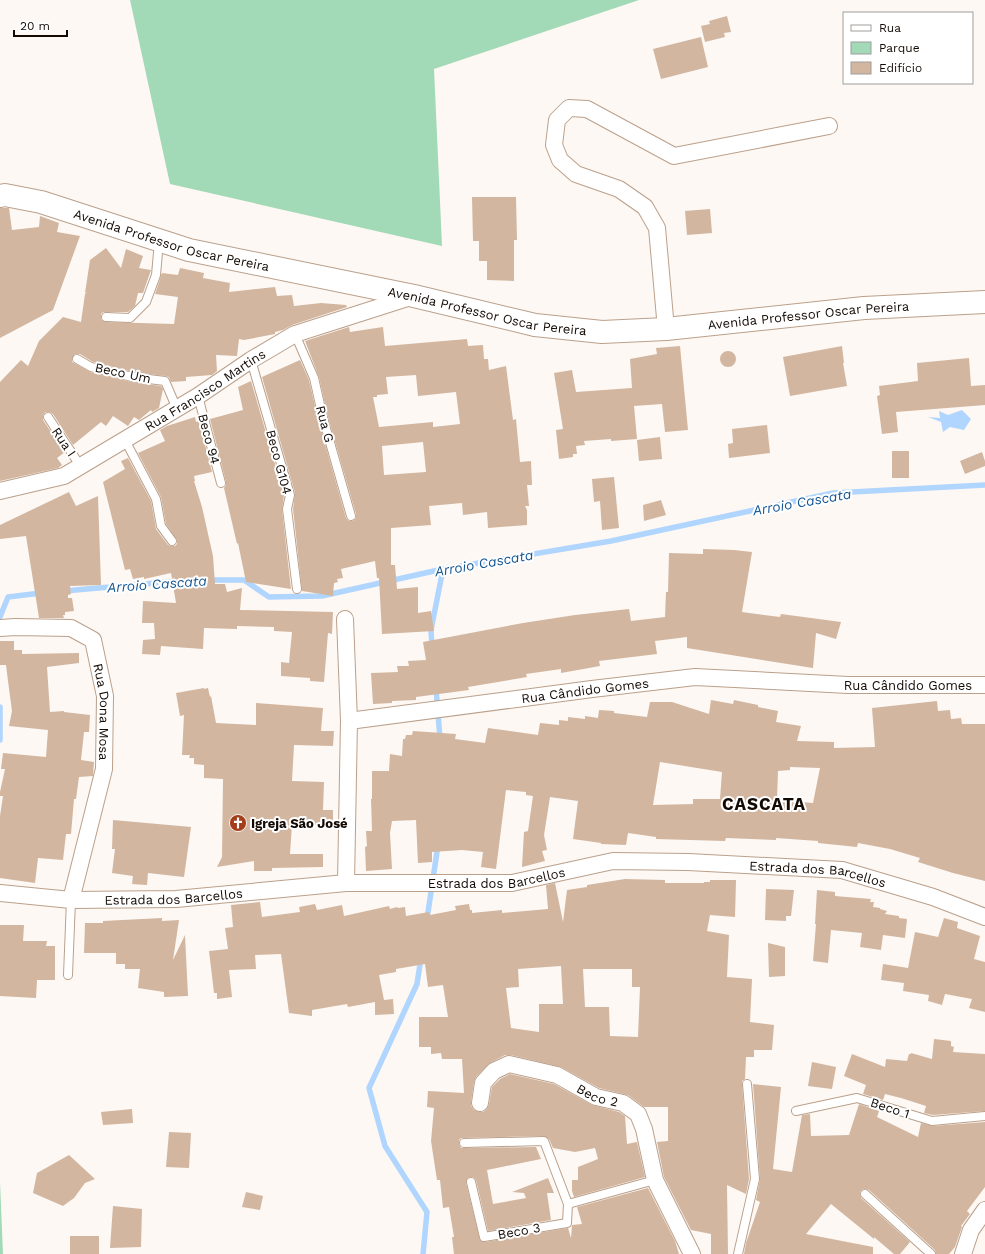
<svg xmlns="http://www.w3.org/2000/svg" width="985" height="1254" viewBox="0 0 985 1254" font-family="'Work Sans',sans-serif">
  <rect width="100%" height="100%" fill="#fdf8f3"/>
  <path fill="#a2d9b6" d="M130,0H639L434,69L442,246L170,184Z
    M0,1182L3,1254H0Z"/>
  <path fill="#b0d5fe" d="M962,410L971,419L964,430L950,427L943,432L941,422L928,417L940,418L939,411L948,415Z"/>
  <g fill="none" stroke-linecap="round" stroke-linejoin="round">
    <path stroke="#b0d5fe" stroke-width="5.5" d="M208,580H244L269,597L322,596L443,569L611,541L833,493L985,485
      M64,591L179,581
      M0,617L8,597L41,593
      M432,647L431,630L443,569
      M436,688L440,739
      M0,707V740
      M427,919L438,845
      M421,958L417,984L369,1088L385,1146L427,1212L423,1254"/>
  </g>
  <path fill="#d2b6a0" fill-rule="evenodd" d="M727,16L731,32L724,33L725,37L705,42L701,26L710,24L709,21Z
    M701,37L708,67L661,79L653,49Z
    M472,197H516L517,240H514V281L487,280V261H479V241H473Z
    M0,208H9L12,230L39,227L40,216L59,223L57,232L80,236L53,310L0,338Z
    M710,209L712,233L687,235L685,211Z
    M106,248L121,268L126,249L143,256L139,268L151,270L143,293H138L135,306L128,312H103L101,314V319L105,322L174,324L178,297L155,294L162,273L178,275L180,268L204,273L203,278L230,283L229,292L275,287L277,296L292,295L294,306L321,303L346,305L347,307L292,325L283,330L275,332V334L244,340L239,339L237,356L216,355L217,371L212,375L186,377V381L171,382L169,377L166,376L133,372L93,362L80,354H75L72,359V362L90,372L131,382L161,386L163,389L159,408L152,412L151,410L139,420L134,417L128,426L113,416L106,426L101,422L73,445L53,414L50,412H45L43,415V420L65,452L57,458L62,465L58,468L0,481V382L21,360L28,366L39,341L63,317L81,322L85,294L87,292L85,293L90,260Z
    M349,327L350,332L383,327L385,346L467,339L468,346L483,345L484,359H488L489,370L506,366L513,420L516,419L520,462L531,461L532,485H527L529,506H525L527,510V525L488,528L487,512L463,515L462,503L429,506L431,525L391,528V565H395L397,589L418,587V613L431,611L434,631L382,634L379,578H377L375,561L341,569L343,578L337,579L338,582L334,583L333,596L302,591L293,509L295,493L262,377L300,360L309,380L318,419L346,518L349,521H353L356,518V514L328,417L319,377L305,341ZM416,375L418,396L456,392L460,424L433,427V422L379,427L373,397H377V395L388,394L386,377ZM423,442L426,472L384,475L382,446Z
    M680,346L688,430L665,432L662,404L634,406L637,439L611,441V439L584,441L585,445L576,446L577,454H573V457L559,459L556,430L563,429L554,373L572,370L576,392L632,388L630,359L657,354L656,348Z
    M842,346L844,363H843L847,386L790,396L783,357Z
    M720 359a8 8 0 1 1 16 0a8 8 0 1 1-16 0Z
    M969,358L971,386L985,385V405L896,412L898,432L882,434L877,396L880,395L879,386L918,381L917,363Z
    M251,381L284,495L282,510L291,589L246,582L238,543L237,544L224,488L226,485V482L210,419L243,410L238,387Z
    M195,417L196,422L199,421L212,472L194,476L195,481H194L202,507L213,556L215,584H225L227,592L242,588L240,610L333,612L332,634L328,633L324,682L310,681V678L281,676V662L289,663L292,632L274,631V627L237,626V629L204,628L203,649L161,646L160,655L142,654L143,640L155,639L154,623H142L143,601L176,603L171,573L144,579V577L133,579L130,569L125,570L103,482L125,469L121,461L128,458L151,501L156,529L168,545L172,546H175L177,544V540L166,524L161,497L138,453L165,441L160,430L167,426Z
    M767,425L770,453L729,458L728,444L733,443L732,429Z
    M660,437L662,459L639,461L637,440Z
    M892,451H909V478H892Z
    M982,452L985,461V466L965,474L960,461Z
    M614,477L619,528L602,530L600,501L594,502L592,479Z
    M69,492L76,506L98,496L101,585L70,586L71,594L68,595V598H72L74,611L65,612V615H63L64,618H39L26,536L0,539V525Z
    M661,500L666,515L644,521L643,505Z
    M703,549L734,550L752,552L742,612L780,617L781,614L841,622L836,639L816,633L813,668L687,648V637L655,641L657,654L599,661L600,666L561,673V669L526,674L527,677L468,687L469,690L416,697V700L392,701V703L373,704L371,673L398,672L397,666H409L408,661L426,660L423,642L523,623L575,615L629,609L631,621L665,617L666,592H668L669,553L703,554Z
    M0,641H14V650H22V654L79,653V663L47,667L50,712L64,711V712L90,715L89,732H84L81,760L94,762L93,776L79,777L76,799H74L71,834H66L63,860L38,858L35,883L0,878V816L3,796H0V792L5,769H1L3,753L46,757L48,730L9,726L12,711L8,681L6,665H0Z
    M204,688V689L208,688L210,697L211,696L216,723L256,725V703L323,708L321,731H334L333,746L294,745L292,781L324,782L323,810H333V825L292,824L290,854H323V867L272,868V871H254V861L217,867L222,857L223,779L204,778V765L194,764V758H189L190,755H182L184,715L180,716L176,693Z
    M711,700L733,704L734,700L758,705V707L778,711L776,722L801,726L797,741L834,742V748L875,747L872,708L937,701L938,711L950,710L951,719L961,718L962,724H985V881L953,873L918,862L920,858L890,849L858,843L857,847L818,843V841L776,838V840L726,838L725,841L656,839V837L628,833L626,845L601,844V843L573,839L578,801L550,797L544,835L547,850L542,851L545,861L522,867L524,832L528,831L533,796L526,795V792L506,790L496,869L481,867L483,852L462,850L432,852V862L418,863L416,820L392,821L390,833L392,869L366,871L365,847L367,846L366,831H372L371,799H372V771H389L390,754L402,756L403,739H405L406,735H412L413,731L456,734L455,739L485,743L488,728L538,735L540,723L559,725V720L568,721V717L585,719V716L598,718L599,710L614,711V713L647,717L650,702H672L709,714ZM660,762L722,772L720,799H693V804L653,805ZM790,767L820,768L813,803L777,800L778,771L790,770Z
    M113,820L191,827L184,877L148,873L147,885L132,884L133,876L112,873L115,849H112Z
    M625,879L665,880V883H704V882H710V880H736L735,917L710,915L707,931L729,935L727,977L752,979L750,1022L774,1025L772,1050H754V1057H746L745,1079L742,1081V1084L749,1179L746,1194L727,1185L728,1254H711V1234L691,1230L664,1177L657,1142L668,1141V1107H644L628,1095L599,1088L561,1067L511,1055H505L490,1063L476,1077L474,1082L471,1102V1106L474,1110L479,1112H483L487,1109L489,1104L492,1087L500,1079L510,1074L554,1084L592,1105L619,1112L625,1116L627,1144L637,1142L645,1177L574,1197L572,1191V1180H578V1167L598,1159L595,1148L575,1152L553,1148L549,1139L544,1136L461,1138L459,1140V1144L461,1148H464L536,1147L541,1159L487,1170L493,1204L526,1198L524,1193L512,1192L548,1178L554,1193H547L551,1220L488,1231L476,1180L473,1177L468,1178L466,1183L480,1240L485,1242L568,1228L571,1238L572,1225L582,1224L577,1207L648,1188L675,1241L679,1254H454L452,1237H454L449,1207L443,1208L440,1180H437L431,1141L434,1108L427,1107L428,1091L464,1093L462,1059H442L441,1053L431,1054V1047H419V1017H448L443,985L428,987L425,964L396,969V972L379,975L384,1000L393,999L394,1014L375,1015V1002L348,1007L347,1004L312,1010V1016L289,1013L281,954L255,955L256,969L229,970L232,997L217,999V993H214L209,951L228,949L225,928L233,927L231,905L260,902L262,917L300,912L299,907L315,904L317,910L342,905L344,916L389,906L390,909L397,907L398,908L405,907L406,916L429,912L430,915L456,910L455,906L469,904L470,910H472V913L502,910V913L548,909L546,885L555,883L563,922L567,890L587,887V885ZM561,966L563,1004H539V1032L511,1028L506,988L519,987L518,969ZM583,969H632V987H640L638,1037L610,1036L609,1007H585Z
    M766,889L794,890L791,916H786V921L765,920Z
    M817,890L835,892V896L871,899L870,902H874L873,907L880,908V909L887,911L885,914L899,916V918L907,919L905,938L883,935L881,950L860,947L862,933L831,930L828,963L813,961L816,924H815Z
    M162,918V921L179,920L173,960L185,935L188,996L164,997V992L138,988L140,969H125V964H116V953H84L85,923H103V921Z
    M944,918L958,922L957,928L980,936L974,959L985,962V1012L969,1008L972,999L945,994L942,1005L928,1001L929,995L903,991L904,983L881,980L883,964L908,968L915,932L938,937Z
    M0,925H24L23,941H47L46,946H55V980H37L36,998L0,996Z
    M768,943L785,947V976L769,977Z
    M934,1039L951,1041V1046L954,1047L953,1052L985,1054V1111L933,1115L924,1113L926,1106L901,1098L885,1094L883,1100L863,1094L866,1085L844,1076L852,1054L885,1067L886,1059L907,1061L909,1054H911V1053L932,1059Z
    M812,1062L836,1067L832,1089L808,1086Z
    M753,1084L781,1087L773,1169L792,1172L802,1115L810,1114L811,1136L849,1135L859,1104L879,1111L877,1117L918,1137L921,1123L933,1126L985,1122V1187L967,1211L970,1214L961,1226L962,1227L955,1247L949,1254H936L935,1250L869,1190L866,1189H863L860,1192L861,1198L910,1242L900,1254H894L874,1237V1239L831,1204L806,1234L873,1247V1254H744L746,1243L760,1202L756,1200L760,1179Z
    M132,1109L133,1123L103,1125L101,1112Z
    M169,1132L191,1133L189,1168L166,1167Z
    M69,1155L95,1179L85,1183L74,1198L63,1206L33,1193L37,1173Z
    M246,1192L263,1196L260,1210L242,1207Z
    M113,1206L142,1209L141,1247L110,1248Z
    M70,1236H99V1254H70Z"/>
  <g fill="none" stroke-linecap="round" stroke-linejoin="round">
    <g stroke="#bba08b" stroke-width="10">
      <path id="service" d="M106,317L130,318L146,302L156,275L159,241
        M295,334L314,378L323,418L351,516
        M77,359L91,367L132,377L165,381L177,409
        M251,360L290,495L287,509L297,589
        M198,396L221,483
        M48,417L81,467
        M125,440L156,499L161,526L172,541
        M68,975L71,900
        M796,1111L857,1098L932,1121L985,1116
        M464,1143L544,1141L568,1204
        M471,1182L484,1237L567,1223L568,1204L655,1180
        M865,1194L931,1254
        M738,1254L755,1179L747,1084"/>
    </g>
    <g stroke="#bba08b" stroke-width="18">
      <g id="minor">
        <path d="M666,329L657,228L645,207L619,189L576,174L560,160L554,145L557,120L569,108L587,109L674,156L829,126"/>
        <path id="s1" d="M0,491L64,476L198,396L251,360L295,334L414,296"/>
        <path d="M345,619L349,721L346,883"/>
        <path id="s2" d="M0,628L15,627L71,628L93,640L105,696L104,769L71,900"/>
        <path id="s3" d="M349,721L592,689L695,677L848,685H985"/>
        <path id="s4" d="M0,893L71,900L176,899L346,883H512L613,861L688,862L842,870L933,897L985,917"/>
        <path id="s5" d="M480,1103L483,1083L494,1071L509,1064L557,1075L596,1097L623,1103L638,1114L644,1129L655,1180L692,1254"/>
        <path d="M963,1254L971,1230L985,1210"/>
      </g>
    </g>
    <g stroke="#bba08b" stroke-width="24">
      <g id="secondary">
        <path id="s6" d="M0,196L5,195L41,202L189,250L414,296L535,325L602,332L666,329L864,308L985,302"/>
      </g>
    </g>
    <use href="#service" stroke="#fff" stroke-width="8"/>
    <use href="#minor" stroke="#fff" stroke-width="16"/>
    <use href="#secondary" stroke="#fff" stroke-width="22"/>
  </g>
  <defs>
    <g id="church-disc" transform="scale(0.9)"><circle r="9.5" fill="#a43d1a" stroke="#fff"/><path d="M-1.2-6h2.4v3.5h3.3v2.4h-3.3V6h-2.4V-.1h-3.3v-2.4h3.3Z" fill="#fff"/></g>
  </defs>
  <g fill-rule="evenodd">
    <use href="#church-disc" x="238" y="823"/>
  </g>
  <g text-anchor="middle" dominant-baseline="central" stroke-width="4" stroke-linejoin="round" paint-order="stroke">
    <g font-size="13" fill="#130a04" stroke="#fff">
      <text stroke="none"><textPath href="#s6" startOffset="178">Avenida Professor Oscar Pereira</textPath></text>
      <text stroke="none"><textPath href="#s6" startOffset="502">Avenida Professor Oscar Pereira</textPath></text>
      <text stroke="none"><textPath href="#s6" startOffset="826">Avenida Professor Oscar Pereira</textPath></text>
      <text transform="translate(123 373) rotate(12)">Beco Um</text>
      <text stroke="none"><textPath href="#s1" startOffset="231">Rua Francisco Martins</textPath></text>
      <text transform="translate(325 424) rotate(75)">Rua G</text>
      <text transform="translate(209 439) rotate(75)">Beco 94</text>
      <text transform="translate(64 442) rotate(56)">Rua I</text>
      <text transform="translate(279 462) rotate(75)">Beco G104</text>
      <text stroke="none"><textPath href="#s3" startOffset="562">Rua Cândido Gomes</textPath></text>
      <text stroke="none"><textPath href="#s3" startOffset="238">Rua Cândido Gomes</textPath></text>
      <text stroke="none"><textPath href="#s2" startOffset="169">Rua Dona Mosa</textPath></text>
      <text stroke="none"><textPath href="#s4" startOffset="822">Estrada dos Barcellos</textPath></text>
      <text stroke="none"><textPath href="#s4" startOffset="498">Estrada dos Barcellos</textPath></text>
      <text stroke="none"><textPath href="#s4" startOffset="174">Estrada dos Barcellos</textPath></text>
      <text stroke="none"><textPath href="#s5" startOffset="148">Beco 2</textPath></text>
      <text transform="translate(890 1108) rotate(18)">Beco 1</text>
      <text transform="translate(519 1231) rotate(-10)">Beco 3</text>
    </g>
    <g font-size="13" font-weight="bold" fill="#130a04" stroke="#fff" text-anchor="start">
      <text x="251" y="823">Igreja São José</text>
    </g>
    <g font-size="14" font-style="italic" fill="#135591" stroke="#fff">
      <text transform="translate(802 502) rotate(-10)">Arroio Cascata</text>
      <text transform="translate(484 563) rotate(-10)">Arroio Cascata</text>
      <text transform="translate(157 584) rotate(-4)">Arroio Cascata</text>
    </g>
    <g font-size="17" font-weight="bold" letter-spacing="1" fill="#130a04" stroke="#fff">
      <text x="764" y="804">CASCATA</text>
    </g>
  </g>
  <rect x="843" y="12" width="130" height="72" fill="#ffffff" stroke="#a19d9b"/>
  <rect x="851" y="25" width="20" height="6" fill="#ffffff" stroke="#a19d9b"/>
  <text x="879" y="32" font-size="12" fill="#130a04">Rua</text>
  <rect x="851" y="42" width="20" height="12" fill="#a2d9b6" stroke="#a19d9b"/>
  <text x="879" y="52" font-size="12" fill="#130a04">Parque</text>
  <rect x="851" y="62" width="20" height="12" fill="#d2b6a0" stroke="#a19d9b"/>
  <text x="879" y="72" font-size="12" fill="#130a04">Edifício</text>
  <path d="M14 30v6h53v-6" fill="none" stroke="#130a04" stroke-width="2"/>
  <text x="20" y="30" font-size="12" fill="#130a04" stroke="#ffffff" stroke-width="3" paint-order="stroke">20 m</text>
</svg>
